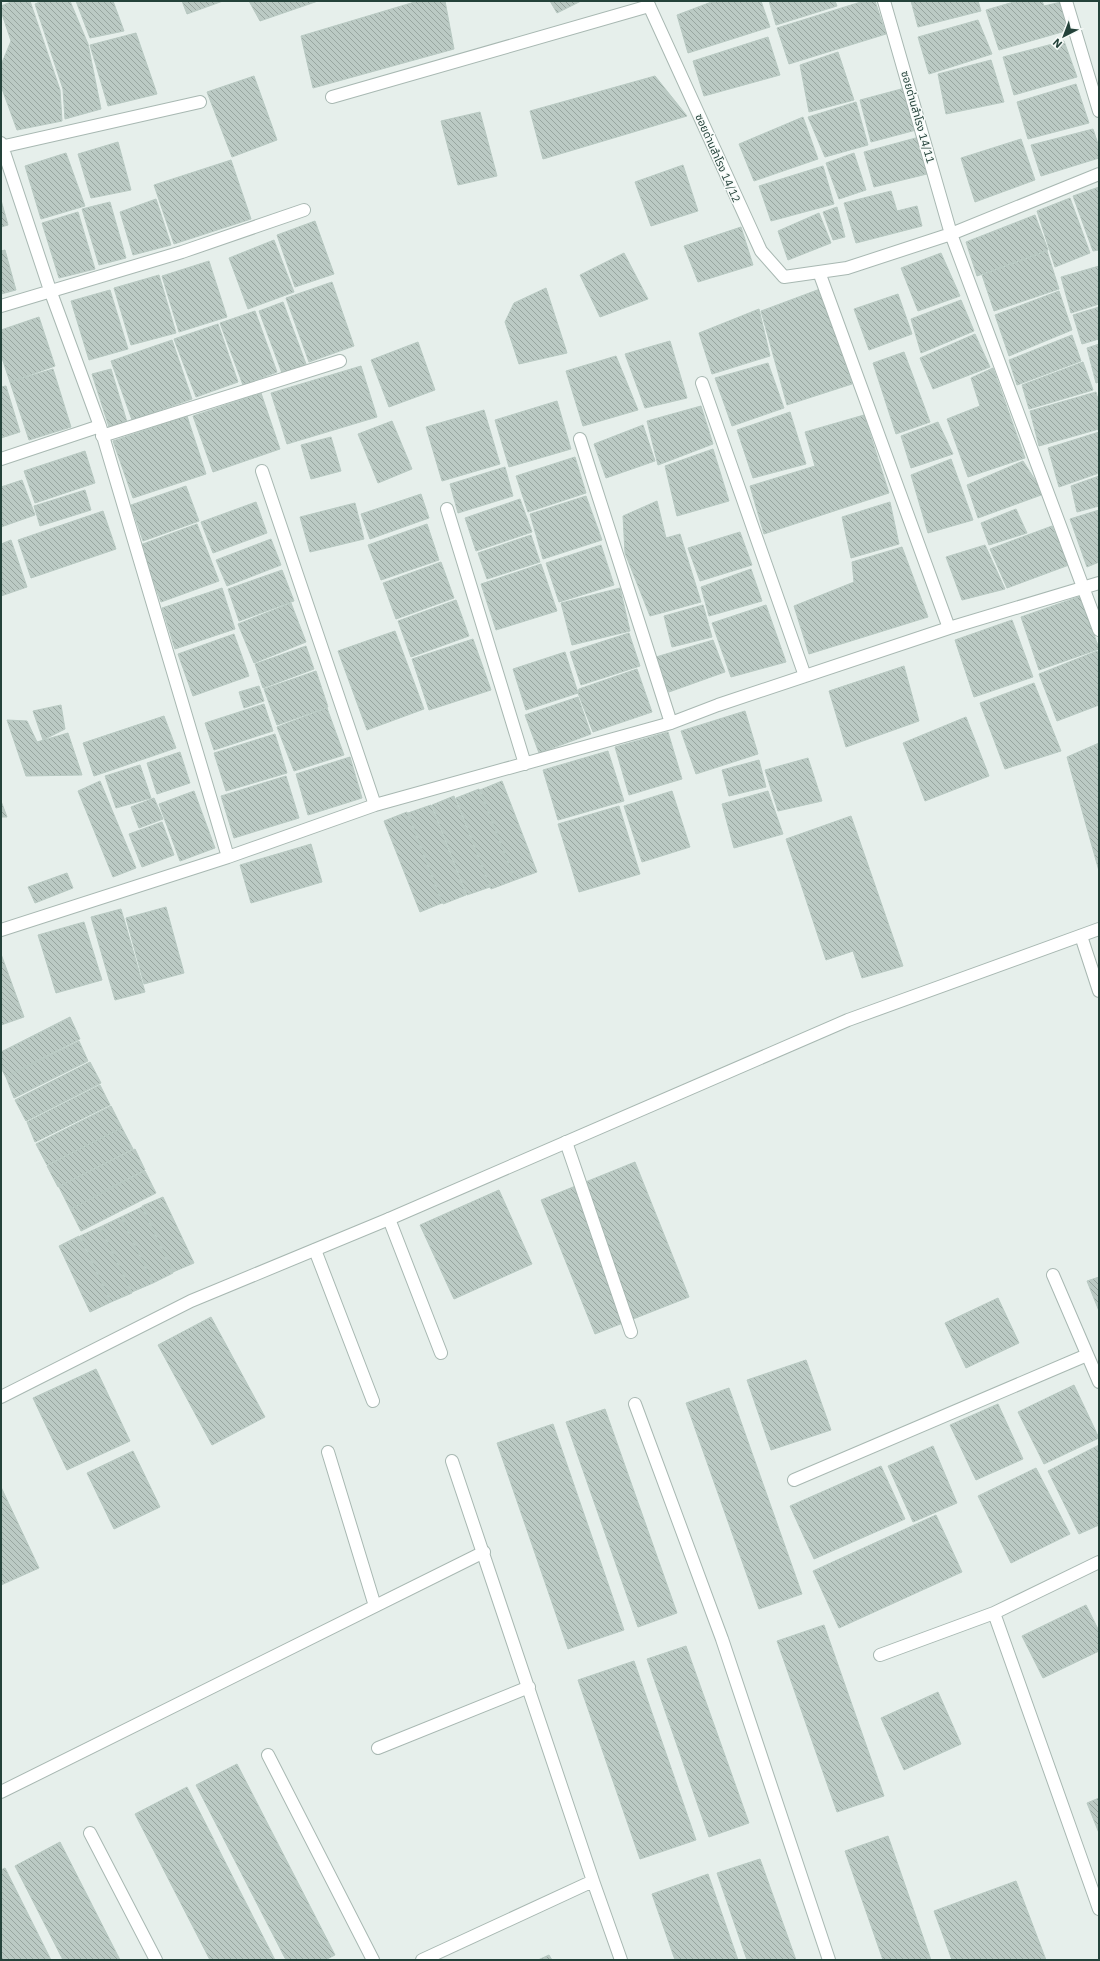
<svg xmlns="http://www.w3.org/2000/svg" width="1100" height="1961" viewBox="0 0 1100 1961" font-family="'IBM Plex Sans','Noto Sans Thai',sans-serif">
  <defs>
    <pattern id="building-back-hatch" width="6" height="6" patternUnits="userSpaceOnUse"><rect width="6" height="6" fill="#bbcac4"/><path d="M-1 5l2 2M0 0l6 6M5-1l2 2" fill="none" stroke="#98a6a0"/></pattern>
  </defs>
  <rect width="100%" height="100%" fill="#e6efeb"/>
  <path fill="url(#building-back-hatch)" stroke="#b8c9c2" d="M13,1H30L60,90L62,121L17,130L1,86V65L11,41L1,11V6Z
    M42,1H70L88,44L101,109L65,119L63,89L35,4Z
    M76,1H113L124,31L90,38Z
    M182,1H223L187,14Z
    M249,1H318L260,21Z
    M418,1H445L454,49L313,88L301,36Z
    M550,1H581L557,13Z
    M714,1H761L770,27L688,53L677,15Z
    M769,1H835L837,6L776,25Z
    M864,1H875L886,34L789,64L777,28Z
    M911,1H978L981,11L918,27Z
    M1017,1H1042L1044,6L1061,2L1069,30L999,50L986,10Z
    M978,20L992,54L929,74L918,37Z
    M136,33L157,94L108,106L90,45Z
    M768,37L780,75L704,96L693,61Z
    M1064,41L1077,77L1014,95L1003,57Z
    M838,52L854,100L809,112L800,65Z
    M991,60L1004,102L946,114L938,74Z
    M254,76L277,140L232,157L207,92Z
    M655,76L687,116L543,159L530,111Z
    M1076,84L1089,123L1028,139L1017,102Z
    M905,88L920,129L871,142L860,100Z
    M856,102L868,145L825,157L808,117Z
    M480,112L497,176L458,185L441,121Z
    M803,117L818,159L754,181L739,144Z
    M1093,129L1099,147V158L1041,176L1031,145Z
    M923,136L931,173L874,187L864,152Z
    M1021,139L1035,180L975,202L961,158Z
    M118,142L131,190L91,198L78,154Z
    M66,153L85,206L41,219L25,166Z
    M854,153L866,190L839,199L826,163Z
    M231,160L251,219L174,244L154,185Z
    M683,165L698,211L651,226L635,182Z
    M823,166L834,204L771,221L759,186Z
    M1099,187V250L1093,251L1073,196Z
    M891,191L897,211L917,206L922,226L856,243L844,203Z
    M1070,198L1090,253L1055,267L1037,211Z
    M156,199L171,245L133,255L120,212Z
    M1,200L8,225L1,227Z
    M110,202L126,258L99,265L82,209Z
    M837,207L845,237L833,240L823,212Z
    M78,212L95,269L59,278L42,223Z
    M819,213L831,243L788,260L778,231Z
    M1035,215L1048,250L977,276L966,242Z
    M315,221L334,274L295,287L277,235Z
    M741,227L753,265L698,282L684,246Z
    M274,240L294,292L248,309L229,258Z
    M5,250L16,290L1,294V251Z
    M1047,251L1059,289L994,311L982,275Z
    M624,253L648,299L600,317L580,275Z
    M941,253L960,296L918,311L901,268Z
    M209,261L227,317L179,332L162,276Z
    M1099,266V304L1071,313L1061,277Z
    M159,275L176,333L131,345L114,288Z
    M332,282L354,346L309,362L286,298Z
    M546,288L567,353L519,364L505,322L514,303Z
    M820,289L852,384L787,405L761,311Z
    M110,290L128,349L89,360L71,301Z
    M1059,291L1072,330L1009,356L995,315Z
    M898,294L912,334L869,350L854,309Z
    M961,300L974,331L921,353L911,319Z
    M283,302L306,364L282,373L259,311Z
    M1099,307V339L1082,344L1073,315Z
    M759,309L770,356L712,374L699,333Z
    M255,311L277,372L243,385L220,323Z
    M39,317L55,366L10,382L1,355V330Z
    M218,324L238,382L196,397L174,339Z
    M975,334L990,367L933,389L920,358Z
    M1072,335L1081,361L1017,385L1009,360Z
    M172,340L192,399L132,420L111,361Z
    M670,341L687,398L645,408L625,354Z
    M418,342L435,390L389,407L371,360Z
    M1099,344V382L1096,383L1087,348Z
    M904,352L930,422L896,434L873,363Z
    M616,356L638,410L583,426L566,371Z
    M1083,362L1093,390L1029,409L1022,385Z
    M768,363L784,408L732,426L715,378Z
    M361,366L377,417L287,444L271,393Z
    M993,368L1025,458L968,477L947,419L980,406L971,378Z
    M53,369L71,427L29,440L10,382Z
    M111,369L127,422L109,427L92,374Z
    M6,386L20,432L1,438V387Z
    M1096,392L1099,402V429L1039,446L1030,411Z
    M261,393L280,449L213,472L193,416Z
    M557,401L571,449L509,467L495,420Z
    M701,406L713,444L658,465L647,421Z
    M484,410L500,464L442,481L426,427Z
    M790,412L806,464L753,478L737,430Z
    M864,415L889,493L764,534L750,486L815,466L805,432Z
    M187,416L206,474L133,498L113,441Z
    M392,421L412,469L378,483L358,434Z
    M938,422L953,454L911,468L901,436Z
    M643,425L655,461L606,478L594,444Z
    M1099,432V473L1059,487L1048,448Z
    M331,437L341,471L311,479L301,445Z
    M713,449L729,501L677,516L665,466Z
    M85,451L95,483L35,503L24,471Z
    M575,457L586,493L528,512L516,476Z
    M951,459L973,520L928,533L911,475Z
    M1023,461L1044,494L978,518L967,485Z
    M505,467L513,496L458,513L450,484Z
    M1099,476V506L1077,512L1071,486Z
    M22,480L35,515L1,527V487Z
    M186,486L199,521L143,541L131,505Z
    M85,490L91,510L40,526L34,506Z
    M421,494L429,518L370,539L361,514Z
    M586,496L602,540L543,559L530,514Z
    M520,499L532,532L476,551L465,518Z
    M657,501L666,538L680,534L701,602L650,616L625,553L623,516Z
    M256,502L267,533L213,553L201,522Z
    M890,502L899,544L851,558L842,517Z
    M355,503L364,539L310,552L300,517Z
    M1016,509L1027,533L989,545L981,523Z
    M1099,510V562L1087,567L1070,519Z
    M103,511L116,549L31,578L18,540Z
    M197,524L219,581L161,602L140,545Z
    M427,524L439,560L381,580L368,545Z
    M1052,526L1069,565L1007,588L990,549Z
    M740,532L752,565L700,581L688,548Z
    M531,535L540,562L487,579L478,553Z
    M271,539L281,565L227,586L216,560Z
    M11,540L27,587L1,596V544Z
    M601,545L614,585L559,602L546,563Z
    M985,545L1005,589L962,600L946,557Z
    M902,547L928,617L809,654L794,606L854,582L852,562Z
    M441,562L454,598L396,619L383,583Z
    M541,564L557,611L496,630L481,584Z
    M751,569L762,601L709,616L701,587Z
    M282,570L294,601L239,621L228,589Z
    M222,588L235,629L175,649L162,608Z
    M620,588L630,631L572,645L561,603Z
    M1081,596L1099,649L1039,670L1021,617Z
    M456,600L469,636L411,657L398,621Z
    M291,603L306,642L254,663L238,624Z
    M703,605L712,637L672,647L664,616Z
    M766,605L786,662L731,677L712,623Z
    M1012,620L1033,677L974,697L955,640Z
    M395,631L424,709L367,730L338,651Z
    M629,633L640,666L581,685L570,652Z
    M234,634L249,676L193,696L178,654Z
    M473,639L491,690L429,710L412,659Z
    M713,640L725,672L669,692L656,657Z
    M306,646L314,669L263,688L255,664Z
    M1097,651L1099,656V705L1057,721L1039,674Z
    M565,652L578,693L526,710L513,669Z
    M904,666L919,721L846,747L829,691Z
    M637,669L652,712L593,732L578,693L579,689Z
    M316,671L328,707L277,725L264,689Z
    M1034,683L1061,751L1005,769L980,703Z
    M259,686L264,701L244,708L239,692Z
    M578,697L591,734L539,753L525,715Z
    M264,704L273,731L214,750L205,723Z
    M61,705L65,729L43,740L33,711Z
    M327,708L344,755L294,771L277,727Z
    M745,711L758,754L696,774L681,731Z
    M164,716L176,748L94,776L83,743Z
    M966,717L989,776L925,801L903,743Z
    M7,720L27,721L37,742L68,733L82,775L26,776Z
    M668,732L682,779L629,795L615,747Z
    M275,734L287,773L226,791L214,753Z
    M1099,743V871L1067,757Z
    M608,751L624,801L558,820L543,770Z
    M180,752L190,783L157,794L147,763Z
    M350,757L362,798L308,815L296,774Z
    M808,758L822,801L778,811L765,770Z
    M759,760L766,787L729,796L722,770Z
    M140,765L151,798L116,808L105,776Z
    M286,776L299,818L234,838L221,796Z
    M100,781L136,868L113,877L78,791Z
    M502,781L537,872L515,880L480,790Z
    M479,789L515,880L491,889L456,798Z
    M194,791L215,848L180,861L159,804Z
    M672,791L690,847L642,862L624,806Z
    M768,791L783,834L734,848L722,804Z
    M454,796L490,887L467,895L432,805Z
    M154,798L163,819L139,828L131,807Z
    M1,801L7,817H1Z
    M431,805L466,895L443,904L408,813Z
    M619,806L640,874L579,892L558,824Z
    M407,812L442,903L420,912L384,821Z
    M851,816L903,966L862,978L853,951L826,960L786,839Z
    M162,822L174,855L142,867L129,834Z
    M311,844L322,882L251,903L240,865Z
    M67,873L73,888L35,903L28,887Z
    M166,907L184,973L144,984L126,918Z
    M121,909L145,992L115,1000L91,917Z
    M84,922L102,980L56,993L38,935Z
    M1,954L24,1017L1,1025Z
    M70,1017L80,1039L6,1077L1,1068V1052Z
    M79,1041L88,1061L14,1098L6,1077Z
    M90,1062L101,1083L26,1121L15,1100Z
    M100,1085L110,1105L35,1142L27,1122Z
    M111,1106L122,1128L47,1165L36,1144Z
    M122,1128L133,1149L58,1187L47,1166Z
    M135,1149L145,1170L70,1209L59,1187Z
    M635,1162L689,1297L595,1334L541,1200Z
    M145,1171L156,1193L81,1231L70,1209Z
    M499,1190L532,1264L454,1299L420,1225Z
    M163,1197L194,1263L173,1272L142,1206Z
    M142,1207L173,1273L153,1283L121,1217Z
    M121,1217L153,1283L132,1292L100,1227Z
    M100,1227L132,1293L111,1302L80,1236Z
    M79,1236L111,1302L90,1312L59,1246Z
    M1099,1277V1311L1087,1281Z
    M998,1298L1019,1343L966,1368L945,1323Z
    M211,1317L265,1417L212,1445L158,1345Z
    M806,1360L831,1430L771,1450L747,1380Z
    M96,1369L130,1441L67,1470L33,1398Z
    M1074,1385L1099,1438L1044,1464L1018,1412Z
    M729,1388L802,1594L759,1609L686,1403Z
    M998,1404L1023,1459L976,1480L950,1425Z
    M605,1409L677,1613L638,1627L566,1422Z
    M553,1424L624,1630L568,1649L497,1443Z
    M1099,1445V1525L1079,1534L1048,1471Z
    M933,1446L957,1503L913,1522L888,1466Z
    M133,1451L160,1507L114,1529L87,1473Z
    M881,1466L905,1519L814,1559L790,1506Z
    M1036,1468L1070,1534L1011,1563L978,1496Z
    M1,1487L39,1568L1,1585Z
    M936,1515L962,1572L839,1628L813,1571Z
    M1086,1605L1099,1631V1651L1043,1678L1022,1636Z
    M824,1625L884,1796L837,1812L777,1641Z
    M686,1646L749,1823L709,1837L647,1659Z
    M634,1661L696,1840L640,1859L578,1680Z
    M938,1692L961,1744L904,1770L881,1718Z
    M237,1764L335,1955L325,1960H286L196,1785Z
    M187,1787L275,1960H210L135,1814Z
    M1099,1798V1833L1087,1803Z
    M888,1836L931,1960H883L845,1851Z
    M60,1842L120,1960H63L15,1866Z
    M760,1859L796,1960H747L717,1873Z
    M5,1868L51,1960H1V1870Z
    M708,1874L738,1960H675L652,1894Z
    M1016,1881L1046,1960H952L934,1911Z
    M549,1955L552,1960H538Z"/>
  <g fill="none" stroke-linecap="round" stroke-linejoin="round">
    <g stroke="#a8b8b2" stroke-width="14">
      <path id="service" d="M332,97L649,6
        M1081,936L1099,991
        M566,1142L631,1332
        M389,1219L441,1353
        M315,1250L373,1401"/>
    </g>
    <g stroke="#a8b8b2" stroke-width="14">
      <path id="minor" d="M647,1L761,251L784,277L847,268L951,234L1099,174
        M884,1L951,234L1099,630
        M1066,1L1099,111
        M1,143L50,290L100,426L228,857
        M1,147L200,102
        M819,272L949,628
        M1,306L182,252L304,210
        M702,383L805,676
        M102,436L340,361
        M580,439L671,723
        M1,459L100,426
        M262,471L375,805
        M447,509L525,764
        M1,930L228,857L375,805L671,723L718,705L949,628L1099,583
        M1053,1275L1099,1382
        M1,1397L191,1301L389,1219L848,1020L1099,929
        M635,1404L722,1639L829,1960
        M328,1452L375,1606
        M452,1461L593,1881
        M794,1480L1087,1355
        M994,1613L1099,1909
        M880,1655L994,1613L1099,1562
        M378,1748L529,1687
        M268,1755L373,1960
        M1,1792L484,1552
        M90,1833L156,1960
        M422,1960L593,1881L621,1960"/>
    </g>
    <use href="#service" stroke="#fff" stroke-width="12"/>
    <use href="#minor" stroke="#fff" stroke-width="12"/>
  </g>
  <g text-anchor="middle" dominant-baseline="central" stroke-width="3" stroke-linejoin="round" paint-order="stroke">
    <g font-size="11" fill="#24423a" stroke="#f7fbf9">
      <text transform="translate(918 117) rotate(74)">ซอยด่านสำโรง 14/11</text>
      <text transform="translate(718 158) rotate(66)">ซอยด่านสำโรง 14/12</text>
    </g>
  </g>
  <rect width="1100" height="1961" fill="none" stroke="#24423a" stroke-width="4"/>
  <g transform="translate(1064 36) rotate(222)" stroke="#f7fbf9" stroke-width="3" paint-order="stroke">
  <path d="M0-3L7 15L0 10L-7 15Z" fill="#24423a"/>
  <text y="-6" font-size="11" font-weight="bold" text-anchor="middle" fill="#24423a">N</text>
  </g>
</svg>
